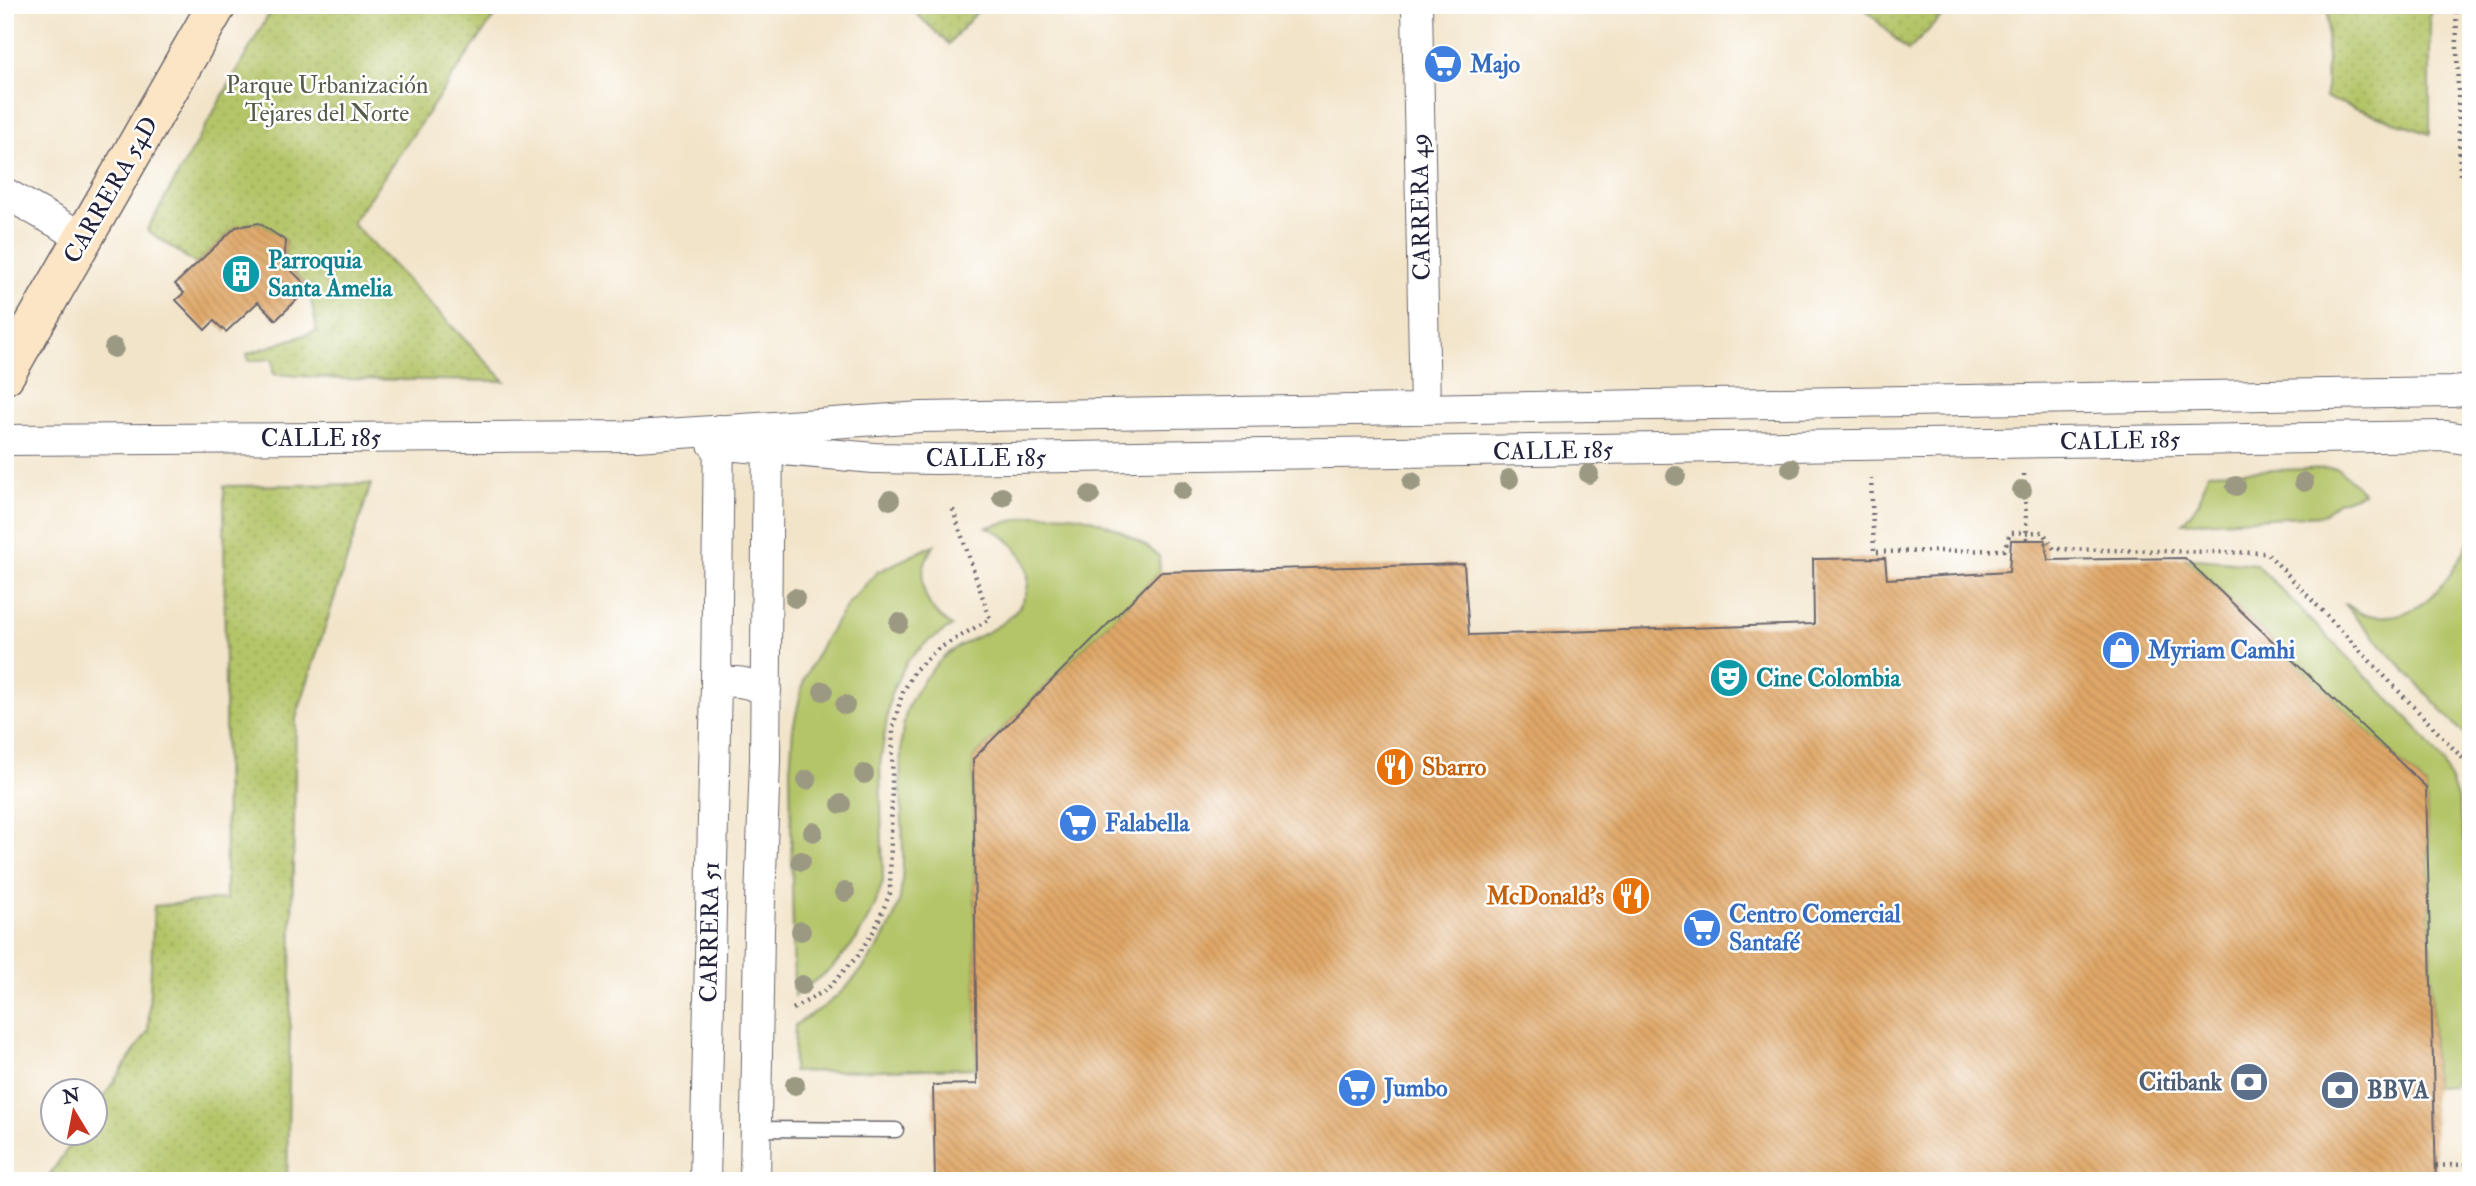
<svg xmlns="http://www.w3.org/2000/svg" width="2476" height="1186" viewBox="0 0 2476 1186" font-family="'IM FELL Double Pica',serif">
  <defs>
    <pattern id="park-dots" width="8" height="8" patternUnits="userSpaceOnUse" patternTransform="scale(1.75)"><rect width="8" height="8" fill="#b4c467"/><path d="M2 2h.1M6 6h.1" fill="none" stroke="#9aa85a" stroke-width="1.8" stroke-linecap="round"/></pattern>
    <pattern id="building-back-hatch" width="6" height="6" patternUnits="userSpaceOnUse" patternTransform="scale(1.75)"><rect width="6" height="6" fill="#dfa767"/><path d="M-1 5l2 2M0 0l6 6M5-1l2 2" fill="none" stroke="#bf8f5a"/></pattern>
  </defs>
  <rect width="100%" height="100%" fill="#fff"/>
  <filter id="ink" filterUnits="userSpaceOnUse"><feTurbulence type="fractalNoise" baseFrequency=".0143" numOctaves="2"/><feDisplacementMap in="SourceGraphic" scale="14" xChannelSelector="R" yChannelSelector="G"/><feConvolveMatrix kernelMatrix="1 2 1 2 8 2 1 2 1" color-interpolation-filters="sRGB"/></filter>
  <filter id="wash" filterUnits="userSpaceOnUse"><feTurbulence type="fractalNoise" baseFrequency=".00686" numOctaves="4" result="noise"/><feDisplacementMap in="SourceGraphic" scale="28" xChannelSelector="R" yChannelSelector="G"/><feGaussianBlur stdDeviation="1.57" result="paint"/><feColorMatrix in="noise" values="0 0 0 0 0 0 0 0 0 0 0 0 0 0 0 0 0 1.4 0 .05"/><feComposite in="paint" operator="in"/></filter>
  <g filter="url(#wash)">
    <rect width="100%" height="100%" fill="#f2e4c9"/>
    <path fill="#b4c467" stroke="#6b7351" stroke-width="2" d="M2337,468L2364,493L2338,502L2322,515L2183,523L2199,502L2208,472Z
      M1037,515C1048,515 1059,514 1070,515C1099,517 1137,538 1159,556L1160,572L973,759L977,1068L793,1072L795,1025C805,1018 816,1012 826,1005C857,982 896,930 901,892C905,860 902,828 901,796C900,771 899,730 908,707C916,688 933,665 950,652C968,639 992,633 1009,618C1045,586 1026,543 987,527Z
      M2469,541L2471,742L2343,603C2351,607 2359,614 2368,615C2418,625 2450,582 2469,541Z
      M934,545C914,575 921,607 952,626L927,642L907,661L891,693L880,764L883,881L874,908L856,940L832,968L794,996L790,771L793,728L804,679L826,637L848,604L877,572Z
      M2185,558L2256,564L2417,728L2444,764L2458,800L2466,850L2471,936V1045L2453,1086L2434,1087L2426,787Z"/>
    <path fill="url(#park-dots)" stroke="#6b7351" stroke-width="2" d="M274,5H502L352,223L505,381L342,379L273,374V359L249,361L247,354L317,331L309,288L284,263L286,241L259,223L236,227L196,264L147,230Z
      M907,5H983L949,44Z
      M1861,5H1953L1908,51Z
      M2328,5H2430V134L2326,98Z
      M371,484L296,718L287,1181H45L78,1134H94L95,1109L148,1031L154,906L226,899L224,486Z"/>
    <g id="blocks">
      <path fill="url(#building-back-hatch)" d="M259,223L286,241L284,263L309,288L276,320L258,302L226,332L214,321L205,330L176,300L184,293L175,284L236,227Z
        M2011,540H2045L2048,560L2185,558L2426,787L2436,1181H935L933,1085L977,1084L973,759L1160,572L1464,564L1469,635L1814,624L1813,559L1885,558L1887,579L2009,572Z"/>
    </g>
  </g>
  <g filter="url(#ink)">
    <use href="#blocks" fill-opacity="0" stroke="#6b666d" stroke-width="2"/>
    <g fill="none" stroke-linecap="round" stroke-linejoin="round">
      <g stroke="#6b666d" stroke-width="17">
        <path id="lane" d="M756,1129L896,1130"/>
      </g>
      <g stroke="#6b666d" stroke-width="32">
        <path id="street" d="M1417,5L1425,409
          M5,193L84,238
          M5,440L636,436L922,417L2452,392L2471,390
          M713,444L874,458L936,459L2446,436L2471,440
          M716,683C735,680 749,682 766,691
          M705,1181L716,683L719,430
          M755,1181L759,930L765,761L768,432"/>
      </g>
      <g stroke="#6b666d" stroke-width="41">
        <path id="secondary" d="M5,375L217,5"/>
      </g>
      <path stroke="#6b666d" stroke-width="4.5" stroke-dasharray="2 5" stroke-linecap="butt" d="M2456,5L2460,177H2471
        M2024,474L2027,540
        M1871,478L1874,552L2004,550L2010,533L2043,532L2054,549L2267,553L2471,767
        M793,1009L826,990L857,957L875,929L890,893L893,727L902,694L915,670L938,649L990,619L952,507
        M2436,1166L2471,1164"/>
      <use href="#lane" stroke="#fff" stroke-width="14"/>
      <use href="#street" stroke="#fff" stroke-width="30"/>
      <use href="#secondary" stroke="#fce5c4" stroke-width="38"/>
    </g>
    <g fill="#9c9983">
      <circle cx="114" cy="348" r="10"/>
      <circle cx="1791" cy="468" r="10"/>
      <circle cx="1589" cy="474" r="10"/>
      <circle cx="1676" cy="476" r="10"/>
      <circle cx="1509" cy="479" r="10"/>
      <circle cx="1412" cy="482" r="10"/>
      <circle cx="2304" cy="482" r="10"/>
      <circle cx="2236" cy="486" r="10"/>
      <circle cx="1182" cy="490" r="10"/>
      <circle cx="2022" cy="490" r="10"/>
      <circle cx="1090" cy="495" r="10"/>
      <circle cx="1002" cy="497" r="10"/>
      <circle cx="890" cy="500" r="10"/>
      <circle cx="795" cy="598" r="10"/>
      <circle cx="899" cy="623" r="10"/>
      <circle cx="823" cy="691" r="10"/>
      <circle cx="845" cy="705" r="10"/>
      <circle cx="864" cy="774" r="10"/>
      <circle cx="807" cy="780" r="10"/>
      <circle cx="841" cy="804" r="10"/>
      <circle cx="813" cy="832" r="10"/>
      <circle cx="801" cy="861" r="10"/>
      <circle cx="845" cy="892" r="10"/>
      <circle cx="801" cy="931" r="10"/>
      <circle cx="802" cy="985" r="10"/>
      <circle cx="795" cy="1085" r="10"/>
    </g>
  </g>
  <defs>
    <g id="supermarket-disc" transform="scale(2.0125)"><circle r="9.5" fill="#3f7fe0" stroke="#fff"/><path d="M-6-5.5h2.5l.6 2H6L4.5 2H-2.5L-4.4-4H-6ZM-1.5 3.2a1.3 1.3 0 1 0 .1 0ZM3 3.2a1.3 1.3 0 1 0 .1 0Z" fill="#fff"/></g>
    <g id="building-disc" transform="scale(2.0125)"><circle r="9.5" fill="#0f9aa8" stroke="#fff"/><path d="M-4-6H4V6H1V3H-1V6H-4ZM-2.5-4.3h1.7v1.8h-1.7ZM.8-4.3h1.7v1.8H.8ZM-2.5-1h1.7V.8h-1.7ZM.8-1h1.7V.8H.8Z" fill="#fff"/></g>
    <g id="shop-disc" transform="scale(2.0125)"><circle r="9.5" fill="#3f7fe0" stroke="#fff"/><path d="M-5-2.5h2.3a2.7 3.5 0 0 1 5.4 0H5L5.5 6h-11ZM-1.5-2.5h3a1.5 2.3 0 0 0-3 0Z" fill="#fff"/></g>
    <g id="theatre-disc" transform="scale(2.0125)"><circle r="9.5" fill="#0f9aa8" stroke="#fff"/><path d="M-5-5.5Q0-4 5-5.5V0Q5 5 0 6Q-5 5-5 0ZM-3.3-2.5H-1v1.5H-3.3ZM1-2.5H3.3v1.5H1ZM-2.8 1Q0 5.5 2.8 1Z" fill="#fff"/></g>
    <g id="restaurant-disc" transform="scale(2.0125)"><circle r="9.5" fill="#e8710a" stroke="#fff"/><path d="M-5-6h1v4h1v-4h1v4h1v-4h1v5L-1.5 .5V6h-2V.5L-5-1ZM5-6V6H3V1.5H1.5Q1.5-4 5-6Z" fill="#fff"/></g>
    <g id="bank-disc" transform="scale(2.0125)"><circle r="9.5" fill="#5c6f8a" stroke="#fff"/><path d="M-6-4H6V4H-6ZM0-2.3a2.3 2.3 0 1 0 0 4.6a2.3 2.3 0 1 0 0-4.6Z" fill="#fff"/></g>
  </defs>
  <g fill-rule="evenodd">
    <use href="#supermarket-disc" x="1443" y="64"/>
    <use href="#building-disc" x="241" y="274"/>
    <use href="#shop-disc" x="2121" y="650"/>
    <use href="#theatre-disc" x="1729" y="678"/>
    <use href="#restaurant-disc" x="1395" y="767"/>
    <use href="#supermarket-disc" x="1078" y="823"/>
    <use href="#restaurant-disc" x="1631" y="896"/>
    <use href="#supermarket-disc" x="1702" y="928"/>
    <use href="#bank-disc" x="2249" y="1082"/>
    <use href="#supermarket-disc" x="1357" y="1088"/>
    <use href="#bank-disc" x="2340" y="1090"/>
  </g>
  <g text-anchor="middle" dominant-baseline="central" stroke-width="5" stroke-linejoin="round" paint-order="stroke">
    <g font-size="24" font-weight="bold" fill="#366cbe" stroke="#fff" text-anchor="start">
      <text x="1470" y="64">Majo</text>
      <text x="2148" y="650">Myriam Camhi</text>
      <text x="1105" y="823">Falabella</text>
      <text x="1729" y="914">Centro Comercial<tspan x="1729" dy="28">Santafé</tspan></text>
      <text x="1384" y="1088">Jumbo</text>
    </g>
    <g font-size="24" fill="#555b4a" stroke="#fff">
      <text x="327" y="85">Parque Urbanización<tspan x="327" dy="28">Tejares del Norte</tspan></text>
    </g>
    <g font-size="24" fill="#22223b" stroke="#fff">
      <text transform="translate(111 190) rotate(-60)">CARRERA 54D</text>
      <text transform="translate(1421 207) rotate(-91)">CARRERA 49</text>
      <text x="321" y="438">CALLE 185</text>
      <text transform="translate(2120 441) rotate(-1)">CALLE 185</text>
      <text transform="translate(1553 451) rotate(-1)">CALLE 185</text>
      <text x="986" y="458">CALLE 185</text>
      <text transform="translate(710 932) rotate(-89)">CARRERA 51</text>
    </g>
    <g font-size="24" font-weight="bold" fill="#0d838f" stroke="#fff" text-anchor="start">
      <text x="268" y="260">Parroquia<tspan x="268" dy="28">Santa Amelia</tspan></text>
      <text x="1756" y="678">Cine Colombia</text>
    </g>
    <g font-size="24" font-weight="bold" fill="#c56008" stroke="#fff" text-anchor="start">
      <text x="1422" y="767">Sbarro</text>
      <text x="1604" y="896" text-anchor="end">McDonald's</text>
    </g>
    <g font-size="24" font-weight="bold" fill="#4e5e75" stroke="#fff" text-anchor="end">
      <text x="2222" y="1082">Citibank</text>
      <text x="2367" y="1090" text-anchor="start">BBVA</text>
    </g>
  </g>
  <rect width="2476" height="1186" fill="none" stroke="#fff" stroke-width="28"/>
  <g transform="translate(74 1112) rotate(350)"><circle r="33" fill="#ffffff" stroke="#a7a7b1" stroke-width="2"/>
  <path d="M0-5L12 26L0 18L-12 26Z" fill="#c8321e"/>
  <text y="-10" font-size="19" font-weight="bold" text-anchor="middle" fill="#22223b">N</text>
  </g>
</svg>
